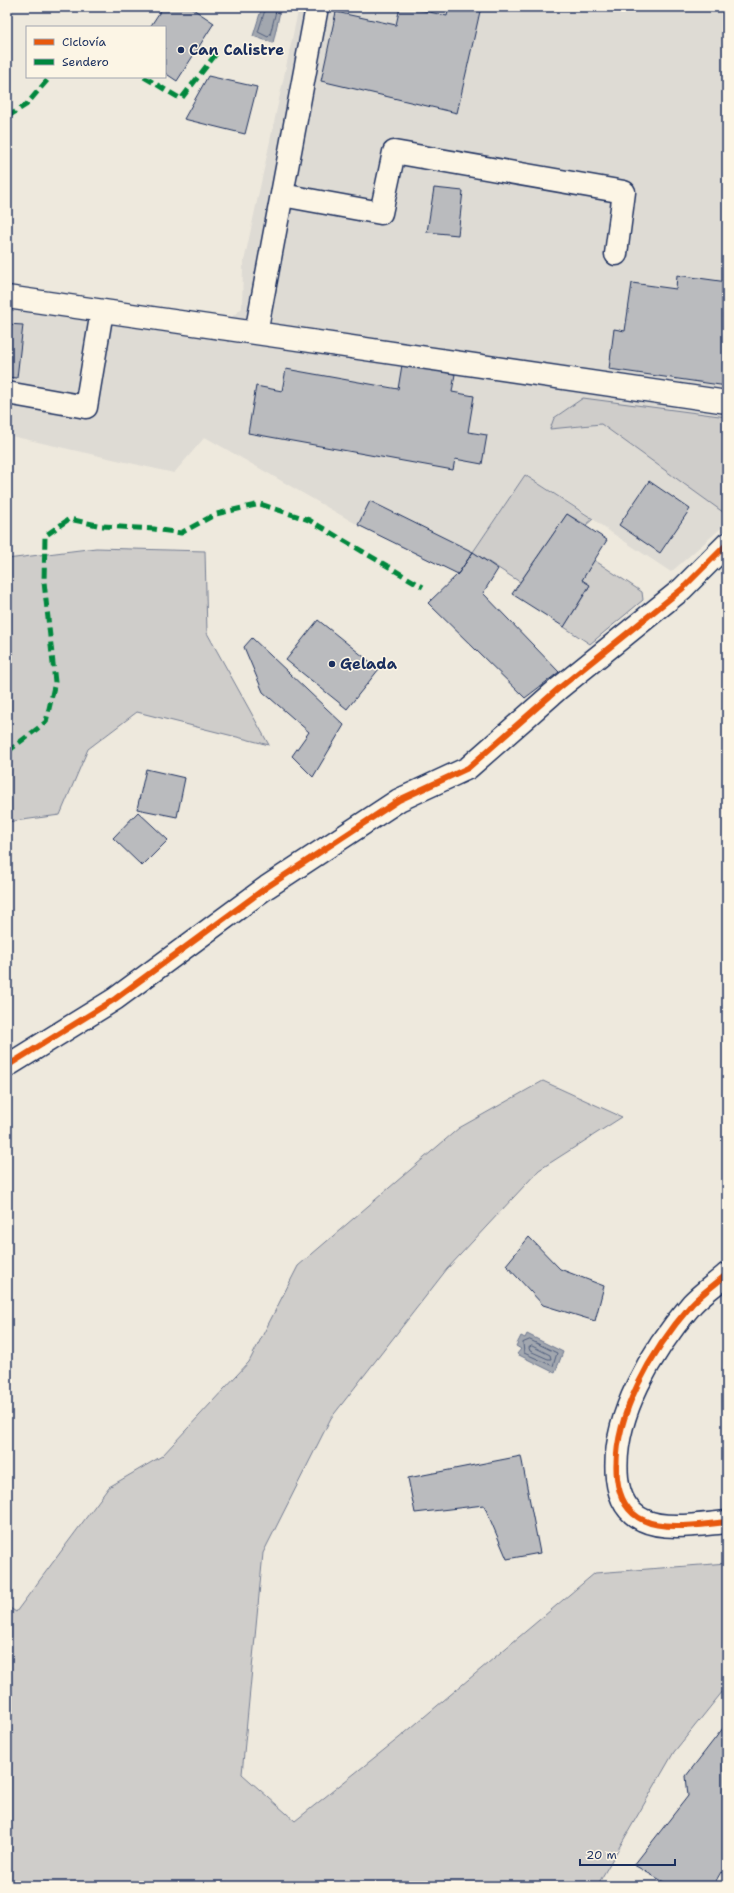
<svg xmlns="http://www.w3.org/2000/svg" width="734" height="1893" viewBox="0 0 734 1893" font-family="'Shantell Sans',sans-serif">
  <rect width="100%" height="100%" fill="#eee9dd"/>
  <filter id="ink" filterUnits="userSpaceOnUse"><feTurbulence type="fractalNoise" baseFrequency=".025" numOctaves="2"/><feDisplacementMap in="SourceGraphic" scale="8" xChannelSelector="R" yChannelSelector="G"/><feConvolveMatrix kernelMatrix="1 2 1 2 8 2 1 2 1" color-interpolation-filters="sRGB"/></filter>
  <g filter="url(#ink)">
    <path fill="#dedbd4" d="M299,7H727V523L671,572L606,529L584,512L525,475L458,574L358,525L205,437L174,473L7,435V288L227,321L242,308L243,266Z"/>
    <path fill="#cfcdca" stroke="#757e94" d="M583,398L727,417V515L601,424L550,429L554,418Z
      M525,475L593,519L586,525L567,514L520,582L473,552Z
      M96,548L205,551L207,633L269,745L137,712L88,749L60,815L7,822V559Z
      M594,560L642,592L643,600L590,644L564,627L590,586L582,580Z
      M543,1081L622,1117L539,1170L447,1269L331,1418L263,1553L242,1774L295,1821L399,1738L595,1573L727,1563V1686L674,1752L597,1886H7V1606L16,1612L109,1487L162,1456L249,1362L298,1266L459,1128Z"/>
    <path fill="#a2a7af" stroke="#6c778f" d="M262,7H281L273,43L253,36Z
      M527,1334L563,1352L555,1373L517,1354L521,1349L516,1346L521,1336L525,1338Z"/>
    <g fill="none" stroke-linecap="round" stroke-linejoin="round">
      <path stroke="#515f7e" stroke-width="1" d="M266,7L258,32L268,37L270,35L277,7
        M530,1340L557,1353L553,1366L524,1353L523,1343Z
        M532,1346L550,1355L551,1359H548L530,1351L529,1348Z"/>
    </g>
    <path fill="#babbbe" stroke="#1b2f5e" d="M163,7H190L214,23L177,81L165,73V27H150Z
      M400,7H408L447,16L449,7H481L457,113L321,81L336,12L396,25Z
      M208,76L257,87L245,134L184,119Z
      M434,188L463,191L458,235L427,232Z
      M677,275L727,282V386L609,369L614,329L625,331L632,283L676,289Z
      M7,324L23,325L17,378L7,377Z
      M402,365L455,374L452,392L474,396L468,432L487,435L482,464L455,459L453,470L248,433L256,386L282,391L286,369L398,389Z
      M649,481L690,509L660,553L619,525Z
      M370,501L473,552L458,574L358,525Z
      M567,514L607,540L582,580L590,585L564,627L512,594Z
      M473,552L498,569L483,593L559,672L525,698L428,603L458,574Z
      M318,620L379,669L347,709L286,660Z
      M252,638L344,725L313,777L292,756L309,732L263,692L244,647Z
      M146,769L185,778L177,817L137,809Z
      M138,812L168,840L142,866L113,838Z
      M529,1237L560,1269L604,1286L595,1321L543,1305L506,1265Z
      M521,1456L540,1553L507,1559L484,1505L415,1513L408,1478Z
      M727,1723V1876L721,1872L713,1886H671L634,1865L688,1796L686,1776Z"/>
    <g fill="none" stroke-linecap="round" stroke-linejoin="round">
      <g stroke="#1b2f5e" stroke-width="25">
        <path id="minor" d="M282,195L381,213L394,152L624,192L616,254
          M7,297L256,333L317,7
          M256,333L727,402
          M7,393L86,407L102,311
          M7,1066L115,999L267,887L399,800L468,768L558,689L682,589L727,544
          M727,1274C716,1284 702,1293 692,1304C653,1349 611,1417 617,1478C619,1496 626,1512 643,1520C665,1531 703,1524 727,1522"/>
      </g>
      <use href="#minor" stroke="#fcf5e5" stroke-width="22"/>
      <path stroke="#00873e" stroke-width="5" stroke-dasharray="10 5" stroke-linecap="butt" d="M144,77L181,99L219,50
        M7,117L26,105L50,77
        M7,752L46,722L55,682L44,582L45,536L69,519L102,526L154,529L181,533L216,514L260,504L309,520L423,587"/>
      <g stroke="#fcf5e5" stroke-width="8">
        <path id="cycleway" d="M7,1066L115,999L267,887L399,800L468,768L558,689L682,589L727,544
          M727,1274C716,1284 702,1293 692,1304C653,1349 611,1417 617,1478C619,1496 626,1512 643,1520C665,1531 703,1524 727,1522"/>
      </g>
      <use href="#cycleway" stroke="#e8590c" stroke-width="6"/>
    </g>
  </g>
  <g fill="#1b2f5e" stroke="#fcf5e5" stroke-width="1.5">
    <circle cx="181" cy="50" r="4"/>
    <circle cx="332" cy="664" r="4"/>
  </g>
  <g text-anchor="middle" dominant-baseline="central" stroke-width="3" stroke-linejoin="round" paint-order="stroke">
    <g font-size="15" font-weight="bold" fill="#1b2f5e" stroke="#fcf5e5" text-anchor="start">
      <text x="189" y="50">Can Calistre</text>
      <text x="340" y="664">Gelada</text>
    </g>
  </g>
  <rect width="734" height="1893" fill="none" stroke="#fcf5e5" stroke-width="24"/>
  <rect x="12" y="12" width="710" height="1869" fill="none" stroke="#1b2f5e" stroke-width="1.5" filter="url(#ink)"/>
  <rect x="26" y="26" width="140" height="52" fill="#fcf5e5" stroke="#a2a6af"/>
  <rect x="34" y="39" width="20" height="6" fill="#e8590c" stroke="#a2a6af"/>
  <text x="62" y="46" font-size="12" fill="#1b2f5e">Ciclovía</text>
  <rect x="34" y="59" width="20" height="6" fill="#00873e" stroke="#a2a6af"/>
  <text x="62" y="66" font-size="12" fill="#1b2f5e">Sendero</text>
  <path d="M580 1859v6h95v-6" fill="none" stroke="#1b2f5e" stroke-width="2"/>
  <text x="586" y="1859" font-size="12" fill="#1b2f5e" stroke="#fcf5e5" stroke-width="3" paint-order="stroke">20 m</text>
</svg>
